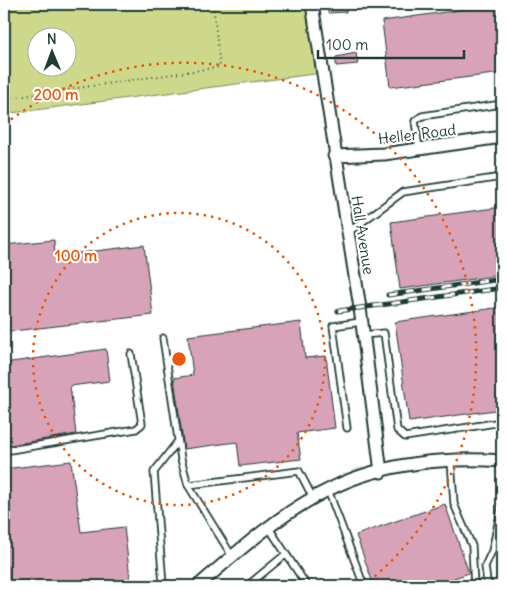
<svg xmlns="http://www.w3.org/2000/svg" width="506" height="590" viewBox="0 0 506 590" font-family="Delius,sans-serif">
  <rect width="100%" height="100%" fill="#fff"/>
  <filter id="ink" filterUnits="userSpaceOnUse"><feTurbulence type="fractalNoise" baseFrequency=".02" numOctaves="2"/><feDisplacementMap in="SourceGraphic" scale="10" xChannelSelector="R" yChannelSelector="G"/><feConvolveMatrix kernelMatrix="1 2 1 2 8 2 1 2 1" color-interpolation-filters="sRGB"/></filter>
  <g filter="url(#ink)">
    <path fill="#cdd88b" stroke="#768a60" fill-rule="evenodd" d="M4,4H312L322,73L4,114ZM38,38H68V68H38Z"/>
    <path fill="#d8a2b9" stroke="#1f3d34" d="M329,4H345L346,12L328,13L327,5Z
      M502,4V73L390,87L382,21Z
      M356,53L358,64L336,66V57Z
      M502,207V275L400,289L391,222Z
      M54,240L55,256L144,245L153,315L4,332V245Z
      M502,307V409L409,422L395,322Z
      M301,322L305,358L326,356L335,428L297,433L301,459L240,466L237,442L184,449L174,378L193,375L188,336Z
      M106,349L110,381L70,386L76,434L4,446V363Z
      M71,461L81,532L124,527L131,586H4V469Z
      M445,504L469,573L431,586H374L356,535Z"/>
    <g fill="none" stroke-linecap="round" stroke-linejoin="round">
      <g stroke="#1f3d34" stroke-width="9">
        <path id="service" d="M419,149L415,121L422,116L502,104
          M347,233L403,192L502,177
          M363,335L384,333L397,430L405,437L502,422
          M163,338L181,459L188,485L299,471L313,498
          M347,428L333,326L361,322
          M4,451L136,429L142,424L131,354
          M451,460L454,504L472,546L474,586
          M188,485L232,556
          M328,490L364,586
          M269,528L307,586
          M163,584L154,472L178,441
          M158,586L163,584L169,586
          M247,586L286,554
          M491,586L487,582L485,566L492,551L502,505"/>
      </g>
      <g stroke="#1f3d34" stroke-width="15">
        <path id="minor" d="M312,4L360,308L381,472
          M334,156L384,154L502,137
          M198,586C240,549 283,511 334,487C383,463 448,457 502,461"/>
      </g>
      <path stroke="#1f3d34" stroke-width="2" stroke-dasharray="1 4" stroke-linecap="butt" d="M4,99L220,67L213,4"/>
      <use href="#service" stroke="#fff" stroke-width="5.5"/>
      <use href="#minor" stroke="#fff" stroke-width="11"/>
      <g stroke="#1f3d34" stroke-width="5">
        <path id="rail" d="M388,295L502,279
          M338,311L502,288"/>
      </g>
      <use href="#rail" stroke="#fff" stroke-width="3" stroke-dasharray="9" stroke-linecap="butt"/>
    </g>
  </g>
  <g fill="none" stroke="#e8590c" stroke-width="2.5" stroke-dasharray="2.5 5">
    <circle cx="179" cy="359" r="146"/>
    <path d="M5 124A292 292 0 0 1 363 586"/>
  </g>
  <g text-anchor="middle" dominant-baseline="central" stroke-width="4" stroke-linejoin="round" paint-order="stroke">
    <g font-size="15" fill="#1f3d34" stroke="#fff">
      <text transform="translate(417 134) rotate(-7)">Heller Road</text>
      <text transform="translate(363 235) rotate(81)">Hall Avenue</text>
    </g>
  </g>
  <circle cx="179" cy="359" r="8" fill="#e8590c" stroke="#fff" stroke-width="2.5"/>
  <g font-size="15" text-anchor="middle" font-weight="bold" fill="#e8590c" stroke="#fff" stroke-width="4" stroke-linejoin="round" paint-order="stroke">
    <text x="56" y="100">200 m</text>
    <text x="76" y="261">100 m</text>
  </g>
  <rect width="506" height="590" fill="none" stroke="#fff" stroke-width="20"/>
  <rect x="10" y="10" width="486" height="570" fill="none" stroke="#1f3d34" stroke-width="2" filter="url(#ink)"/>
  <g transform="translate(52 52) rotate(359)"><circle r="24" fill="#ffffff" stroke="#a5b1ae"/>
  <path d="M0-4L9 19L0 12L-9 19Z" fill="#1f3d34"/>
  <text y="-8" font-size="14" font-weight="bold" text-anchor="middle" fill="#1f3d34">N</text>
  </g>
  <path d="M318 50v8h146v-8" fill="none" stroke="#1f3d34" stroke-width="2.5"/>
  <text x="326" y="50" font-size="15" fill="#1f3d34" stroke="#ffffff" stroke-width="4" paint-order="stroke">100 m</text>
</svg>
